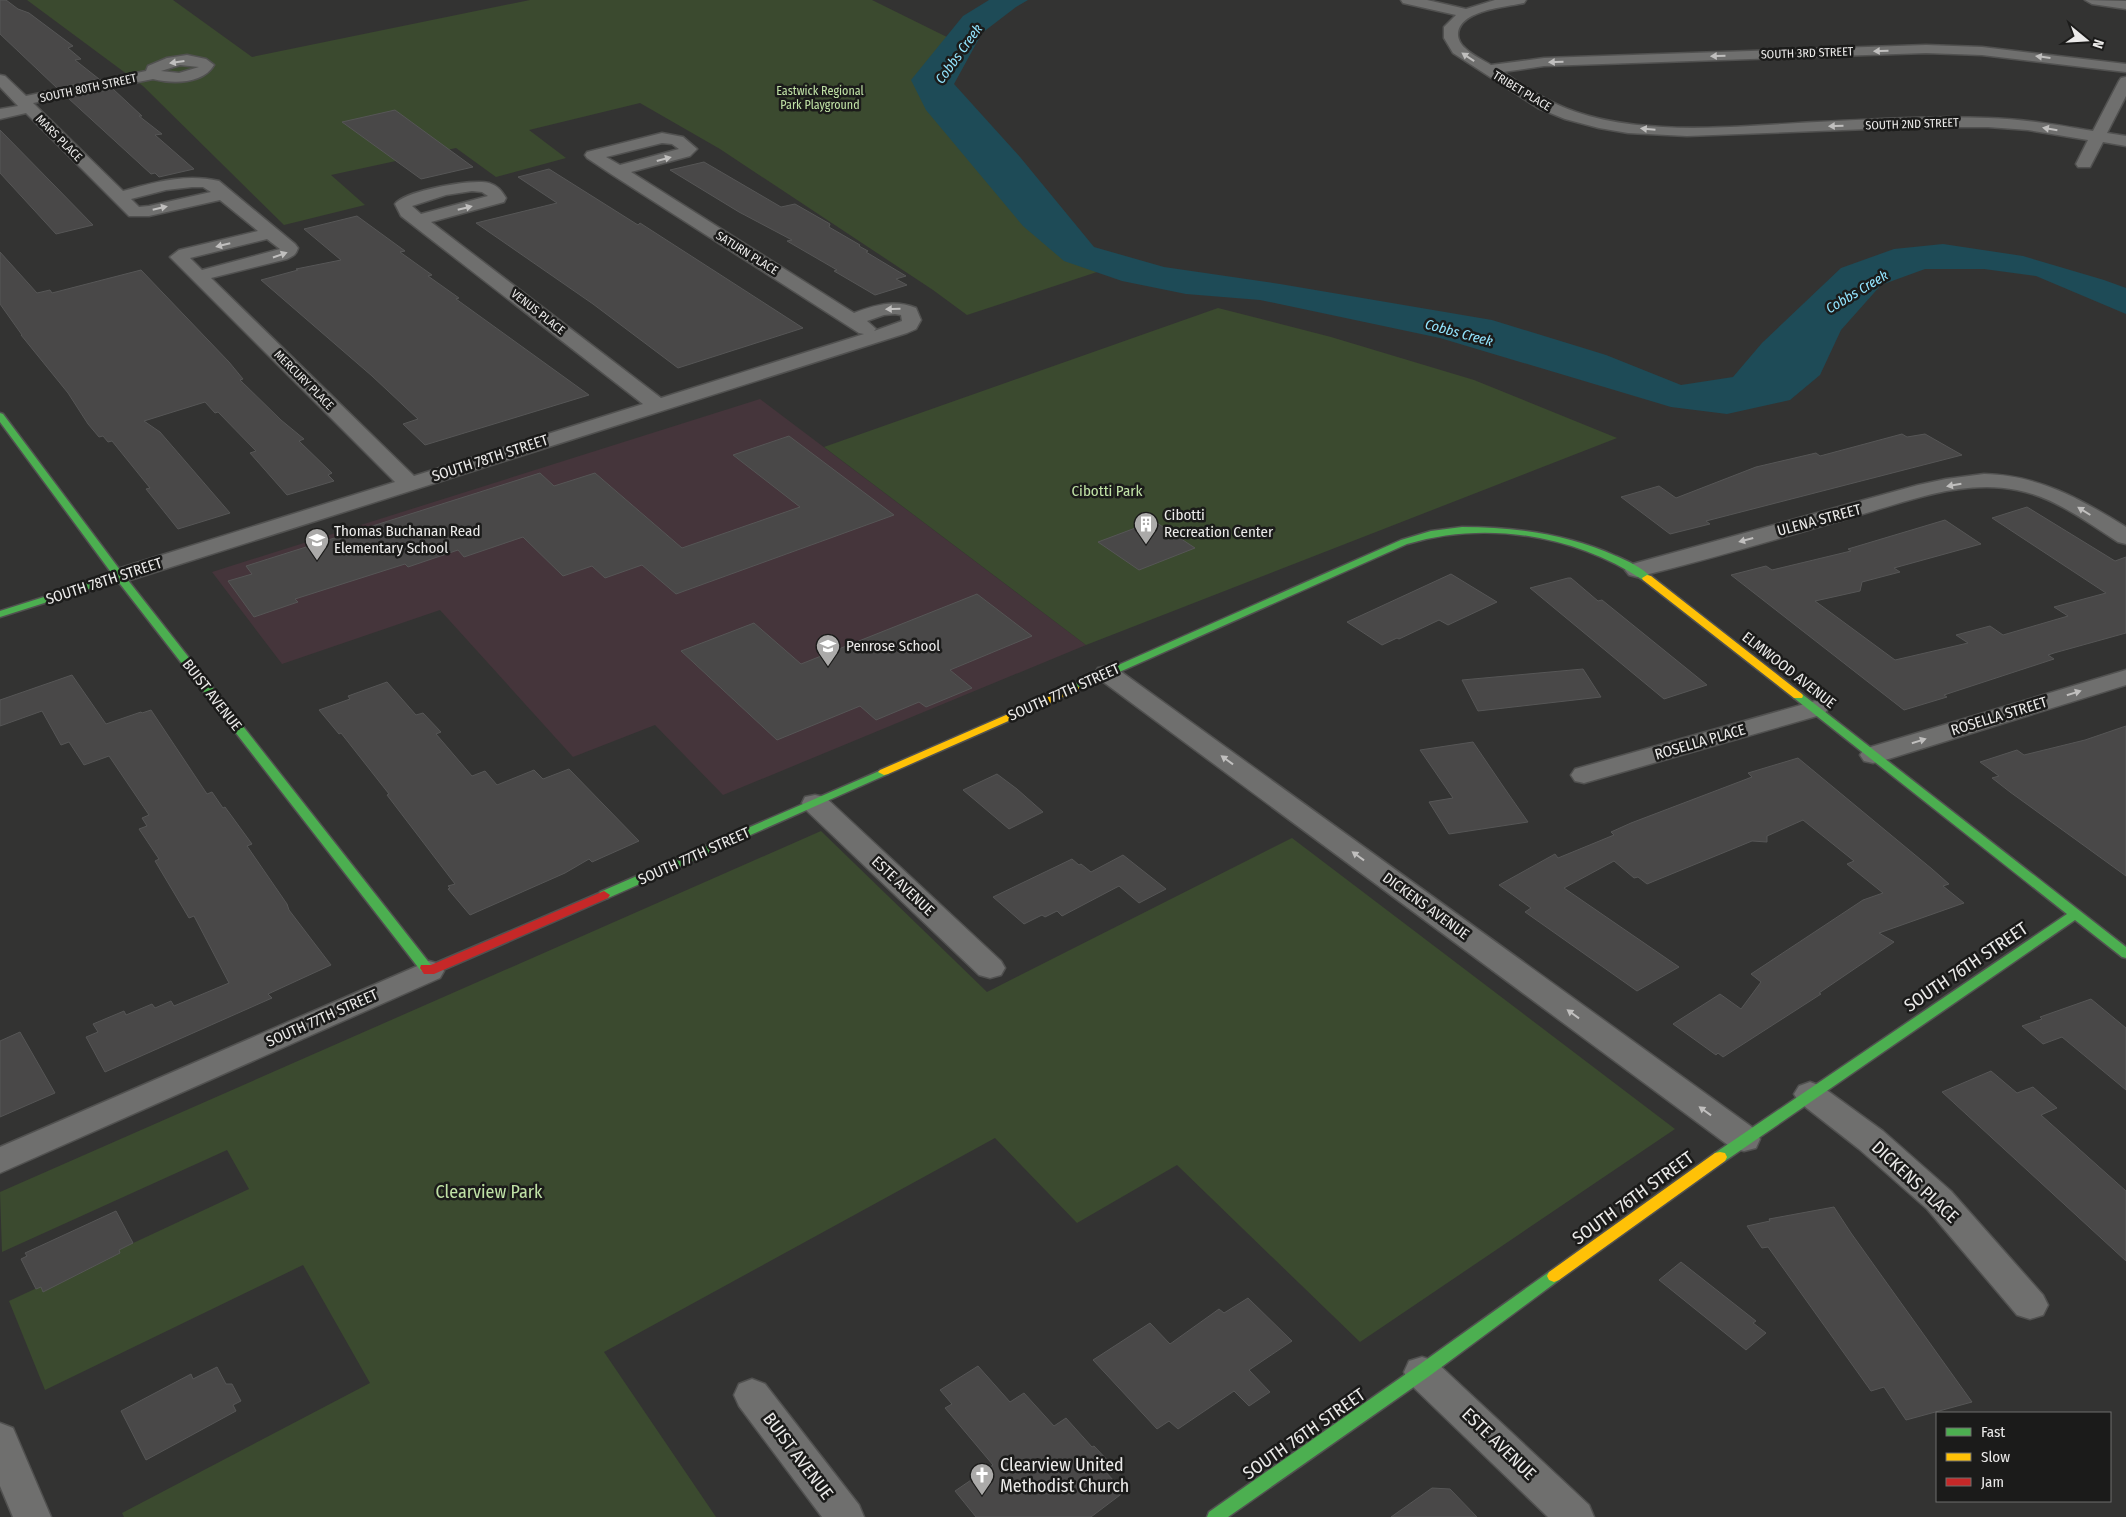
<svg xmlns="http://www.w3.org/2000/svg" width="2126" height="1517" viewBox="0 0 2126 1517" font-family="'Fira Sans Condensed',sans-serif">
  <rect width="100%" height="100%" fill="#333332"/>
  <path fill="#45353b" d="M760,399L1086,645L723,795L655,725L573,757L440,610L282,664L212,572Z"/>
  <path fill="#3b4a2f" d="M27,0H173L252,57L530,0H872L953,40L918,90L1097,272L967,315L933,290L720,149L640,103L529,130L566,158L496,177L456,148L331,175L365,205L284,225L143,86Z
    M1218,308L1331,337L1474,380L1617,438L1086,645L824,447Z
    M821,831L987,992L1292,838L1675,1129L1360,1342L1177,1165L1077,1223L995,1138L604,1352L716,1517H124L122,1513L370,1383L303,1265L45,1390L9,1301L249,1189L227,1150L2,1252L0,1192Z"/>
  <path fill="#1e4b57" d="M989,0H1028L1016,7L982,33L954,84L1020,157L1094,247L1164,267L1280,284L1492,320L1606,355L1681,385L1733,377L1762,343L1841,268L1894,249L1943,244L2023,256L2104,280L2126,288V314L2036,276L1984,269H1925L1881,285L1841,330L1820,375L1790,400L1727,414L1671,407L1440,338L1260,300L1186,294L1122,281L1064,261L1023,226L926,110L911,80L963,16Z"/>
  <path fill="#494848" stroke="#565656" d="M0,0H6L18,9L29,13L73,46L68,48L81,59L75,60L99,79L57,88L0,34Z
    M113,89L142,116H139L162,134L155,135L194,169L159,177L155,173L151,174L68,98Z
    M395,110L473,167L421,179L342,122Z
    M0,130L52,183L93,225L56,234L0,173Z
    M704,162L781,207L795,204L830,224L829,227L860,245L859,246L868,251L866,252L906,276L896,279L907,285L875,295L834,271L837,270L787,241L792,240L739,212L670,170Z
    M549,169L638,225L640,223L803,328L678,368L593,304L476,223L557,203L518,177Z
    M357,216L405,251L400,252L432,275L428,276L459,298L456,299L589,395L425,445L403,424L418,419L372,376L261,280L298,270L296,269L341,260L304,229Z
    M0,252L37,293L50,290L52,293L141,270L229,362L243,379L240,380L281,420L304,439L299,441L332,473L328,475L334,481L287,495L250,453L256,451L218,412L215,413L205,402L144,421L160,432L230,513L178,529L146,489L150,488L112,441L108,442L103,436L99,437L88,424L68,393L21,335H22L0,304Z
    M1902,434L1907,437L1925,434L1962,455L1706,521L1710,524L1670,534L1621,497L1659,486L1676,498L1756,467L1816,453L1820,456Z
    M789,436L894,515L676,594L642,565L605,578L592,566L563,576L523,537L464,557L458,550L408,567L405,564L295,599L298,602L254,617L228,581L252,574L246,566L540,473L554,486L595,473L682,548L800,507L733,455Z
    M2027,507L2115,561L2126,557V633L2054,653L2048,655L2054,659L1944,695L1947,697L1904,710L1731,575L1766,566L1772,570L1851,551L1848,549L1945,520L1981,544L1894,568L1900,572L1862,582L1860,591L1815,601L1895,660L1968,643L1956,635L1990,626L2003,635L2068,616L2054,607L2106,593L1992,518Z
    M1154,521L1195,548L1139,570L1098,542Z
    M1451,574L1497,602L1448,625L1439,620L1399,639L1397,638L1382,645L1347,622Z
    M1568,578H1571L1598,601L1602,600L1707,685L1664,699L1530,588Z
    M977,594L1032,636L950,670L972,688L926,707L919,702L876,720L860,706L777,740L681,651L754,623L801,664Z
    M1583,669L1601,697L1478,711L1462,680Z
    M72,675L106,724L141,712L142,713L151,710L207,794L212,792L223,808L225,807L252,844L247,846L287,904L289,910L331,965L268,994L272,998L105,1072L86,1037L98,1032L93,1024L124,1011L126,1015L152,1004L155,1008L171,1001L174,1006L229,983L194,916L189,918L155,861L159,859L139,829L147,826L142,818L149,815L109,756L84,765L69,742L61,745L42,711L0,726V700Z
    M387,682L416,715L423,713L441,732L436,734L472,776L485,771L497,785L534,770L543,779L569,769L639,841L592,862L589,859L565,873L470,915L448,889L450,888L448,886L455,884L387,795L389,794L341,733L339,734L319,710L350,699L348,696Z
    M2126,726V876L2010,792L1992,778L1999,776L1980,762L2017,750L2024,755L2085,740Z
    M1473,742L1505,789L1528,822L1449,834L1429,802L1453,798L1420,750Z
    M1798,758L1932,869L1949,884L1943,886L1964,903L1879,933L1894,942L1819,993L1821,994L1723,1057L1718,1053L1716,1055L1673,1024L1720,994L1741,1009L1761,982L1751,974L1863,900L1883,893L1847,864L1854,861L1803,820L1767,836V842L1752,841L1647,884L1638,877L1634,878L1614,861L1564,888L1679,967L1637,991L1525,912L1531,908L1499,885L1555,854L1558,858L1614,835L1611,832L1631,823L1752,777L1748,773Z
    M997,774L1017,789L1043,812L1009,829L963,790Z
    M1123,855L1166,889L1139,903L1119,886L1062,916L1057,911L1045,917L1042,915L1024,924L993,897L1072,859L1079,865L1081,864L1091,872Z
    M2091,999L2126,1028V1090L2062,1037L2043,1044L2022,1026L2042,1019L2040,1017Z
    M20,1032L55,1093L0,1117V1041Z
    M1991,1071L2017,1093L2033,1087L2057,1108L2041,1115L2126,1191V1261L1942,1092Z
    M1834,1207L1851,1233L1972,1402L1906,1420L1884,1387L1871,1391L1768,1247L1762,1248L1747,1226L1770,1221L1769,1219Z
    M116,1211L133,1243L119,1250L120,1253L43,1292L41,1287L36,1289L21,1259L27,1256L25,1253Z
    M1681,1262L1756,1321L1753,1323L1766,1333L1746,1350L1659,1280Z
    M1248,1298L1292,1341L1249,1370L1270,1392L1249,1406L1234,1391L1178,1429L1169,1421L1157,1429L1093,1360L1150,1323L1170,1344L1219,1309L1224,1313Z
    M978,1366L1010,1402L1024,1393L1054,1426L1066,1418L1092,1447L1094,1446L1112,1465L1104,1470L1124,1492L1091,1517H976L955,1491L993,1465L945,1408L952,1404L940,1390Z
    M217,1367L226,1384H232L241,1401L233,1405L236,1411L146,1460L121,1411L191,1374L193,1379Z
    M1432,1488L1450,1489L1477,1517H1391Z"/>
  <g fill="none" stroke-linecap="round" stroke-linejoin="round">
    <g stroke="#515150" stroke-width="3">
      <path id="street" d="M1401,0H1427L1466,9L1495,0H1526L1524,3C1506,7 1458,10 1458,35C1458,39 1461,45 1465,48C1472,55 1483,60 1491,65L1544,58L1926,45L1982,47L2126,64V72L1982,55L1926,53L1544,66L1503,72C1526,88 1549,103 1576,112C1650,137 1740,126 1817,122C1874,119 1931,116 1988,118C2023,119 2058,125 2093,131L2119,81L2121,78L2126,77V96L2107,133L2126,136V146L2103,142L2090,167H2078L2076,164L2088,140L2028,130L1988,127H1920L1687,136L1628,133L1599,128L1565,119L1538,108L1453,53L1444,38V27L1456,15L1403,3Z
        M2085,0L2126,1V9L2092,4Z
        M187,55L206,59L214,65C203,84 173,84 153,79L33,103L123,191C155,182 186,173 219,181L295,244L298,248C296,255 293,256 287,259L211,278L414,476L643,404L401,216L395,204C404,191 473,178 489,183C498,186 501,190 506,198L504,202L431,222L661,398L864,334L859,333L611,174L587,158L585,155L587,152L662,133L683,137L697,149L690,156L631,172L854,313C875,305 894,299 916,308L921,320L916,329L907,333L127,581L119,583L111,581L107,576L111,571L395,482L170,257L179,250L258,231L220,200L149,216H129L26,113L0,119V109L18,106L0,87V75L5,76L26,96L146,71L148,66L167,58ZM180,65L199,67L179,73L161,71ZM662,143L672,144L679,149L620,165L606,157ZM192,187H203L211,192L149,206L139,207L131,199L166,190ZM472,191L482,192L488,196L421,214L412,206L446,195ZM267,239L280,249L202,270L190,258ZM895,314L901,315L902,321L874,331L876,329L867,321L884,315Z
        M1984,474C2038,475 2081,499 2126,527V544L2118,542C2087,522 2054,497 2017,490C1961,478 1900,504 1846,519C1777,539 1707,560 1637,577L1629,575L1625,570L1629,565L1918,485L1946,479Z
        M1107,666L1116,668L1756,1130L1760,1139L1756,1148L1744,1151L1732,1148L1098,678L1095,673L1098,668Z
        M2126,670V685L1882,761L1873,763L1864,761L1860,755L1864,749Z
        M1815,701L1824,704L1828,709L1824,714L1584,783L1575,781L1571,775L1575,769Z
        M815,795L825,797L1001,961L1005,968L1001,975L990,978L979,975L805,809L802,803L805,797Z
        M429,961L440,964L444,971L440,978L0,1173V1147Z
        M1810,1082L1821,1086L1883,1131L1951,1191L2043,1295L2048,1305L2043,1315L2030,1319L2017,1315L1927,1209L1859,1149L1799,1102L1794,1094L1799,1086Z
        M1422,1357L1435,1361L1589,1505L1594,1517H1548L1409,1383L1404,1372L1409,1361Z
        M752,1379L765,1384L859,1505L864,1517H822L739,1406L734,1395L739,1384Z
        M0,1423L13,1428L51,1517H13L0,1486Z"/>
    </g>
    <g stroke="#515150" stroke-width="3">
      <path id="fast" d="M0,413L3,414L123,574L431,965L432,968L431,971H421L117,580L0,617V611L113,575L0,422Z
        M1462,527C1515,527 1567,534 1616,556C1628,561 1643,568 1652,578L1647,581L1643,580C1574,535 1487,520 1407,544L1079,690L1075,691L1070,688L1071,686L1401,540L1431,531Z
        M1798,693L1802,694L2126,947V958L2122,957L2075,920L1725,1161L1720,1162L1715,1161L1713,1157L1715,1153L2067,914L1794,698L1793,696Z
        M884,769L890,772L888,774L608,898L604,899L598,895L600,892Z
        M1554,1270L1559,1272L1561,1276L1559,1280L1428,1377L1228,1517H1207L1209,1512L1416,1367L1549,1272Z"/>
    </g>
    <g stroke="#515150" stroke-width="3">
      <path id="slow" d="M1647,575L1651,576L1802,694L1803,696L1802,698H1794L1643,580L1642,578Z
        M1075,685L1080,688L1079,690L888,774L884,775L878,772L880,770Z
        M1720,1152L1725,1153L1727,1157L1725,1161L1559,1280L1554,1282L1549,1280L1547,1276L1549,1272L1715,1153Z"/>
    </g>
    <g stroke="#515150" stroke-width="3">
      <path id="jam" d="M604,891L610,895L608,898L434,974H424L420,968L421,965H431Z"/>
    </g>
    <use href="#street" fill="#6f6f6e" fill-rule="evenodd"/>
    <use href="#fast" fill="#4caf50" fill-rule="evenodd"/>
    <use href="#slow" fill="#ffc107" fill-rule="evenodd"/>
    <use href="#jam" fill="#c62828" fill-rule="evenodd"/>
  </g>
  <defs><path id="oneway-solid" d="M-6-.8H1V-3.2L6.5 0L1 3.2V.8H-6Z" transform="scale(1.25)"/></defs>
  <g fill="#c0bfbe">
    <use href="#oneway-solid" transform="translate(1881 51) rotate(178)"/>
    <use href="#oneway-solid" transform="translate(1718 56) rotate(178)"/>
    <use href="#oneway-solid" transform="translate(1468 57) rotate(-146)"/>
    <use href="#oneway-solid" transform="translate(2043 57) rotate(-173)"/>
    <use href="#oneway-solid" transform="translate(177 62) rotate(172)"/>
    <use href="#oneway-solid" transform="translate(1556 62) rotate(178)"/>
    <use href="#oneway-solid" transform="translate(1836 126) rotate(178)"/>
    <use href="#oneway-solid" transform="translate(1648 129) rotate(-175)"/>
    <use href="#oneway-solid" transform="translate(2050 129) rotate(-170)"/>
    <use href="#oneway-solid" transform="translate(664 159) rotate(-15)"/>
    <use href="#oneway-solid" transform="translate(160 208) rotate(-13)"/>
    <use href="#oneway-solid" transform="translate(465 208) rotate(-14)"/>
    <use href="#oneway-solid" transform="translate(223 245) rotate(166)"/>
    <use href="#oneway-solid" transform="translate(280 255) rotate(-19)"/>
    <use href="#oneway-solid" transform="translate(893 309) rotate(179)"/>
    <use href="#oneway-solid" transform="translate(1954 485) rotate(170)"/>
    <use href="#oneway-solid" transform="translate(2084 511) rotate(-148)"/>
    <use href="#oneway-solid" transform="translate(1746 540) rotate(165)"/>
    <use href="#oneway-solid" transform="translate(2074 693) rotate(-17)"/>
    <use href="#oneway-solid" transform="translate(1919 741) rotate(-17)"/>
    <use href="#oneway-solid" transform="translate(1227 760) rotate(-144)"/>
    <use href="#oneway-solid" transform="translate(1358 856) rotate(-144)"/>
    <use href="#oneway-solid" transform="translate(1573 1014) rotate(-144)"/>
    <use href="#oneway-solid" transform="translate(1705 1111) rotate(-144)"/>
  </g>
  <defs>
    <g id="building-pin" transform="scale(1.25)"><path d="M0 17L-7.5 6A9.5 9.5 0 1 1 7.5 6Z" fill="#abaaa9" stroke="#1b1b1a"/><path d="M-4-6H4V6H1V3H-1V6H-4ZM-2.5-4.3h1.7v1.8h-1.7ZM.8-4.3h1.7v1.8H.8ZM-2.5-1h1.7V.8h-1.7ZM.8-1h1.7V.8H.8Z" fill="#fff"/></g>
    <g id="school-pin" transform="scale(1.25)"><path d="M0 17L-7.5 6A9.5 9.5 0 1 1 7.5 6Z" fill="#abaaa9" stroke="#1b1b1a"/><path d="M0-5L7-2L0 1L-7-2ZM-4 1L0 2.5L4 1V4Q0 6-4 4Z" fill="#fff"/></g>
    <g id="church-pin" transform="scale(1.25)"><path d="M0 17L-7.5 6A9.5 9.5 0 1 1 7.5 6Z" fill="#abaaa9" stroke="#1b1b1a"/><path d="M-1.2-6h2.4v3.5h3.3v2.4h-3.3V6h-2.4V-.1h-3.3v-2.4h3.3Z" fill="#fff"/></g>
  </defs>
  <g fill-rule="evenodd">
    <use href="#building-pin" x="1146" y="524"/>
    <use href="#school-pin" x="317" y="540"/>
    <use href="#school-pin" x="828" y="646"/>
    <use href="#church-pin" x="982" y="1475"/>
  </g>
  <g text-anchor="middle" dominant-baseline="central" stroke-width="5" stroke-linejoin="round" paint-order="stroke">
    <g font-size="12" fill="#ebeae9" stroke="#1b1b1a">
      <text transform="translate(1807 53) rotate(-2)">SOUTH 3RD STREET</text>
      <text transform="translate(88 88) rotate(-12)">SOUTH 80TH STREET</text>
      <text transform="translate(1522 91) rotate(31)">TRIBET PLACE</text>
      <text transform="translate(1912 124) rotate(-2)">SOUTH 2ND STREET</text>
      <text transform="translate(59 138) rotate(45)">MARS PLACE</text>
      <text transform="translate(747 253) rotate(32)">SATURN PLACE</text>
      <text transform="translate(538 312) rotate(38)">VENUS PLACE</text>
      <text transform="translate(304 380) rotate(45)">MERCURY PLACE</text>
    </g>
    <g font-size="12" fill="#c0e2a6" stroke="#1b1b1a">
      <text x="820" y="91">Eastwick Regional<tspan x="820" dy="14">Park Playground</tspan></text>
    </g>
    <g font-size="14" font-style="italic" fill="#93e5ff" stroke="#1b1b1a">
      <text transform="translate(959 54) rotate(-54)">Cobbs Creek</text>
      <text transform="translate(1857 292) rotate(-31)">Cobbs Creek</text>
      <text transform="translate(1459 333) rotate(15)">Cobbs Creek</text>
    </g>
    <g font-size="15" fill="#ebeae9" stroke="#1b1b1a">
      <text transform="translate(490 458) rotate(-18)">SOUTH 78TH STREET</text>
      <text transform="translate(1819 520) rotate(-15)">ULENA STREET</text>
      <text transform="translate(104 581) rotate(-18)">SOUTH 78TH STREET</text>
      <text transform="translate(1789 670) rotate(38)">ELMWOOD AVENUE</text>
      <text transform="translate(1064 692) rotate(-24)">SOUTH 77TH STREET</text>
      <text transform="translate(212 695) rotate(52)">BUIST AVENUE</text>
      <text transform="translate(1999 716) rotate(-17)">ROSELLA STREET</text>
      <text transform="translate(1700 742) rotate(-16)">ROSELLA PLACE</text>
      <text transform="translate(694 856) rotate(-24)">SOUTH 77TH STREET</text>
      <text transform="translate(903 886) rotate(43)">ESTE AVENUE</text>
      <text transform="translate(1426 906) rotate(36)">DICKENS AVENUE</text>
      <text transform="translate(322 1018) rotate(-24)">SOUTH 77TH STREET</text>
    </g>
    <g font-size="15" fill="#c0e2a6" stroke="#1b1b1a">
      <text x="1107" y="491">Cibotti Park</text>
    </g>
    <g font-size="15" fill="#ebeae9" stroke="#1b1b1a" text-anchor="start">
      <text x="1164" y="515">Cibotti<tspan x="1164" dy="17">Recreation Center</tspan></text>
      <text x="334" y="531">Thomas Buchanan Read<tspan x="334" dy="17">Elementary School</tspan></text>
      <text x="846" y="646">Penrose School</text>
    </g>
    <g font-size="18" fill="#ebeae9" stroke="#1b1b1a">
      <text transform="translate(1966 967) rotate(-34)">SOUTH 76TH STREET</text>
      <text transform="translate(1915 1182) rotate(43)">DICKENS PLACE</text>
      <text transform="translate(1633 1198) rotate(-36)">SOUTH 76TH STREET</text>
      <text transform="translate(1304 1434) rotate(-35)">SOUTH 76TH STREET</text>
      <text transform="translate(1499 1444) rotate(44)">ESTE AVENUE</text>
      <text transform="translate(798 1456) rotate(53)">BUIST AVENUE</text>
    </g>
    <g font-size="18" fill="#c0e2a6" stroke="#1b1b1a">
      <text x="489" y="1192">Clearview Park</text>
    </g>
    <g font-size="18" fill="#ebeae9" stroke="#1b1b1a" text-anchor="start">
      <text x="1000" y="1465">Clearview United<tspan x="1000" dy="21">Methodist Church</tspan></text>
    </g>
  </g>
  <rect x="1936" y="1412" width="175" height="90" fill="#1b1b1a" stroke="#6e6e6d"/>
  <rect x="1946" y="1428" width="25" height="8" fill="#4caf50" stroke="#6e6e6d"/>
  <text x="1981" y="1437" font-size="15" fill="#ebeae9">Fast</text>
  <rect x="1946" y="1453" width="25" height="8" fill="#ffc107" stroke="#6e6e6d"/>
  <text x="1981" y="1462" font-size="15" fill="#ebeae9">Slow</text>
  <rect x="1946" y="1478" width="25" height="8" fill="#c62828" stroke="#6e6e6d"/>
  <text x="1981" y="1487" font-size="15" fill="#ebeae9">Jam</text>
  <g transform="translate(2086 40) rotate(108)" stroke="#1b1b1a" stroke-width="4" paint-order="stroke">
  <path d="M0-4L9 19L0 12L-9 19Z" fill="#ebeae9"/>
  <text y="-8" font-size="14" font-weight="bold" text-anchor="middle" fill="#ebeae9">N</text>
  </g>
</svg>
